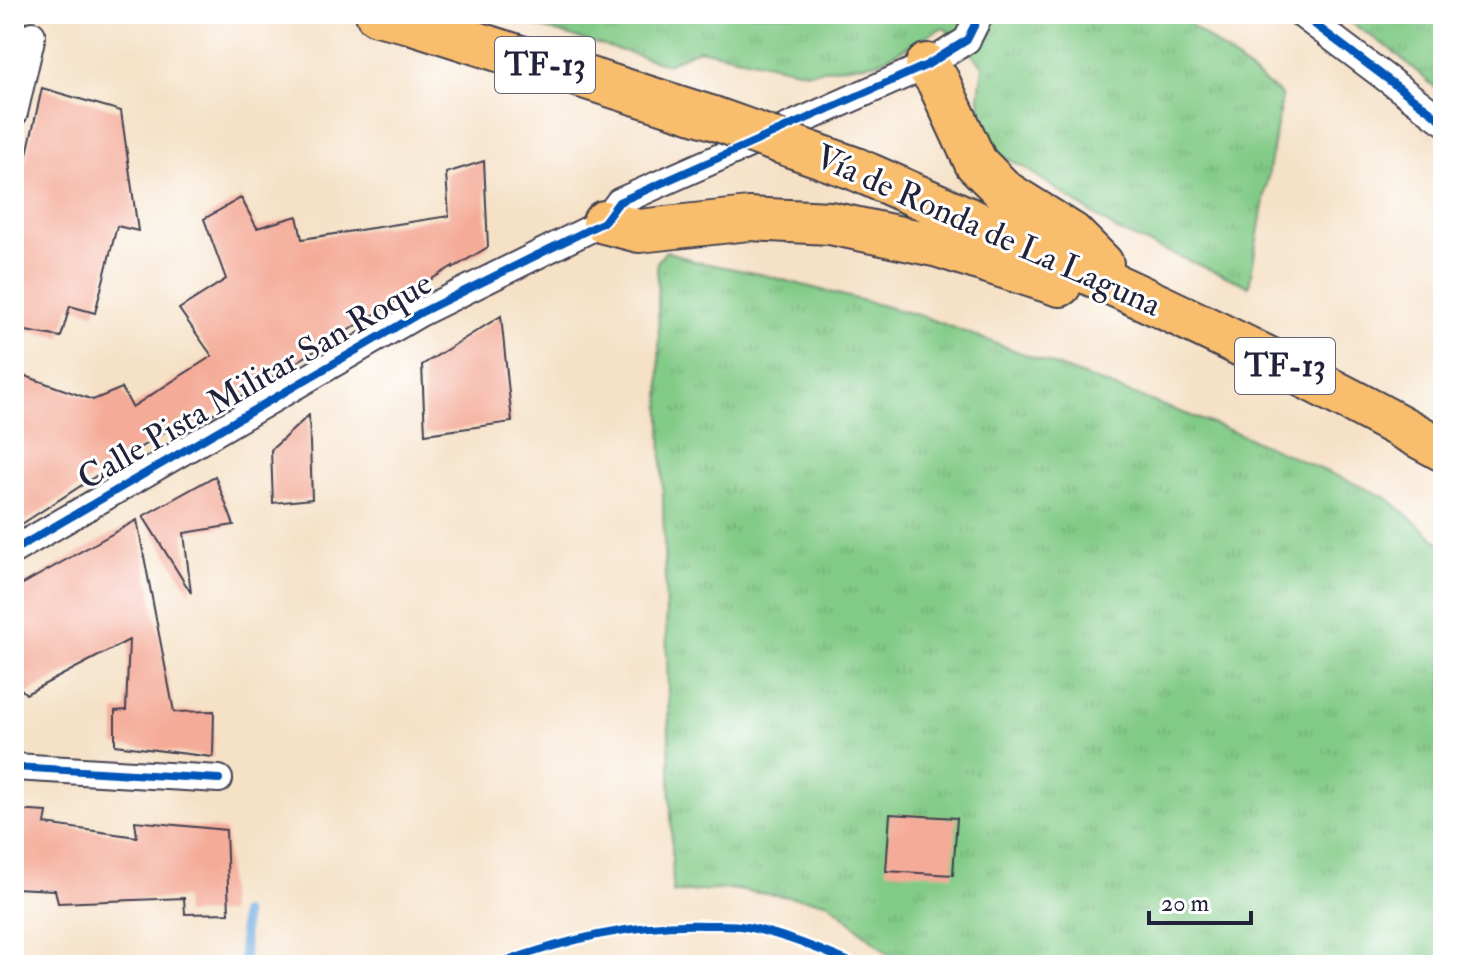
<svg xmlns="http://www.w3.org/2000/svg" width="1457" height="979" viewBox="0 0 1457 979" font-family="'IM FELL Double Pica',serif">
  <defs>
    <pattern id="grass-tufts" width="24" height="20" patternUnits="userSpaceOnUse" patternTransform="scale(2)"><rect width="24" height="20" fill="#82cb87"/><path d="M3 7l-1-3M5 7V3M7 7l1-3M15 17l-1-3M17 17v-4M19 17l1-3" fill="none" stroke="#70ae75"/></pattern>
  </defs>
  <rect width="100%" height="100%" fill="#fff"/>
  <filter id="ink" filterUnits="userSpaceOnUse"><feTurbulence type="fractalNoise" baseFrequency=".0125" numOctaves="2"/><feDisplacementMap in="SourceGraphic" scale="16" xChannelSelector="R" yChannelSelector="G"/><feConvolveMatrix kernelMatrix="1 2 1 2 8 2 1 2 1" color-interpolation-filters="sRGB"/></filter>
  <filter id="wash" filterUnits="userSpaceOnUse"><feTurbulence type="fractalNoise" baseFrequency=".006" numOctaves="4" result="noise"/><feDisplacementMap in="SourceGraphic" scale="32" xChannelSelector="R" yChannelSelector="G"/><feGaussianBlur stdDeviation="1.8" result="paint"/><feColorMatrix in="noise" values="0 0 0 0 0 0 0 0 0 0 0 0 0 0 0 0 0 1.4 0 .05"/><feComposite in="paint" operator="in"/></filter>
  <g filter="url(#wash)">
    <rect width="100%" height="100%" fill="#f5e1c6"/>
    <path fill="url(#grass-tufts)" stroke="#527661" stroke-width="2" d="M494,14H1177L1282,96L1249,286L1118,231L1025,168L984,146L979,97L983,65L943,27L879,62L807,72L699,49L667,64Z
      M1338,14H1443V94L1393,51Z
      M666,251L694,261L764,275L922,316L1237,433L1386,497L1443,546V965H901L828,902L729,889L673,893L657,262Z"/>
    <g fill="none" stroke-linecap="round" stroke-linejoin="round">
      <path stroke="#6aaadd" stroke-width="10" d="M243,914L244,965"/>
    </g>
    <g id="blocks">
      <path fill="#f4ac99" d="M42,88L121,111L138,231L117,226L95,313L70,306L61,337L14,329V211Z
        M484,161L488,247L453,268V266L191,427L186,418L14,529V372L93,400L122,388L132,407L212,356L179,309L226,279L204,219L241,198L257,228L297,216L302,239L449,216L446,173Z
        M501,316L512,422L425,434L422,365Z
        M309,415L312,499L273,503L271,450Z
        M215,476L234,525L184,533L191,593L143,516Z
        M137,520L174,712L214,711L213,757L115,745V711L126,710L129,640L26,694L14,682V589Z
        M14,810L47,812L45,824L137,837L135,821L226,830L229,913L185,914L184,898L58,903L55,890L14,888Z
        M890,814L957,818L953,875L886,871Z"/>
    </g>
  </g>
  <g filter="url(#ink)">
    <use href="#blocks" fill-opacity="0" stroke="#423f50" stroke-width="2"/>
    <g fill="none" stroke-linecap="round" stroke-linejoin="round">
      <g stroke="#423f50" stroke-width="30">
        <path id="minor" d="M1301,14L1443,121
          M14,113L32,35
          M14,550L420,313L604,222L619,202L927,65L967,40L980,14
          M14,767L219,779"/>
      </g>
      <g stroke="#423f50" stroke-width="46">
        <path id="primary" d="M377,14L410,22L713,118
          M927,65L938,81L976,163L1005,192L1072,234L1102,264
          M856,169C1055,257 1253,344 1443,450
          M604,222L639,231L749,219L830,223L939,246L1060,285"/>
      </g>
      <use href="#minor" stroke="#fff" stroke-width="26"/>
      <use href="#primary" stroke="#f9be6d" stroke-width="42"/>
      <g stroke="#423f50" stroke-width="46" stroke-linecap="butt">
        <path id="primary-bridge" d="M713,118L856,169"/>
      </g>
      <use href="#primary-bridge" stroke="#f9be6d" stroke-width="42"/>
      <g stroke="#fff" stroke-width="13">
        <path id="cycleway" d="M1301,14L1443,121
          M14,550L420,313L604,222L619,202L927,65L967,40L980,14
          M14,767L219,779
          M496,965C564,940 631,923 705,925C718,925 734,924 747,927C786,935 821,950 857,965"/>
      </g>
      <use href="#cycleway" stroke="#0057b8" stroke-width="8"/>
    </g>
  </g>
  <g text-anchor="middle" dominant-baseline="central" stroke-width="6" stroke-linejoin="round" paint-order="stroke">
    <g fill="#fff" stroke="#646476" stroke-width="2">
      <rect x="495" y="37" width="100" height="56" rx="6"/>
      <rect x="1235" y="338" width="100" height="56" rx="6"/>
    </g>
    <g font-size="32" font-weight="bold" fill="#22223b">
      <text x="545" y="65">TF-13</text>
      <text x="1285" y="366">TF-13</text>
    </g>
    <g font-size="34" fill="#22223b" stroke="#fff">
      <text transform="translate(988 231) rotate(24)">Vía de Ronda de La Laguna</text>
      <text transform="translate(255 381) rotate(-30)">Calle Pista Militar San Roque</text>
    </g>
  </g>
  <rect width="1457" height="979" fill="none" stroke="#fff" stroke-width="48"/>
  <path d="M1149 911v12h102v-12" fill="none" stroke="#22223b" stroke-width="4"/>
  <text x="1161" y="911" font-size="24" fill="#22223b" stroke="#ffffff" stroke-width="6" paint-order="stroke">20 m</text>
</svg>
